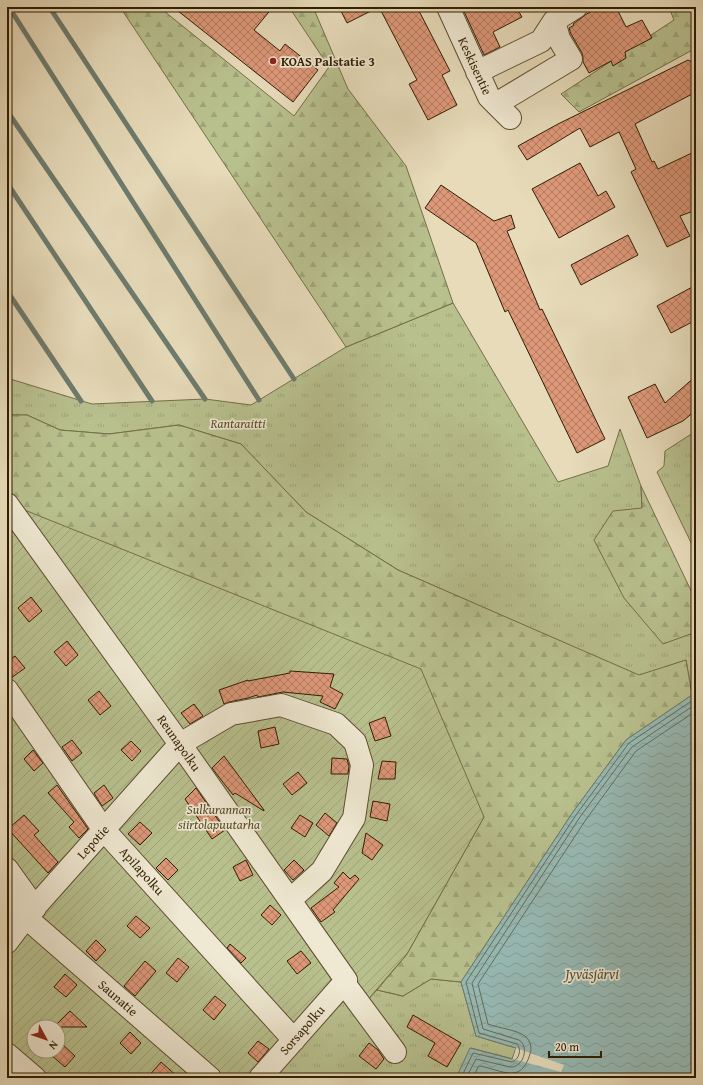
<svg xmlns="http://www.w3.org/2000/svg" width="703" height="1085" viewBox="0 0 703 1085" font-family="'Gentium Book Plus',serif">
  <defs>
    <pattern id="grass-tufts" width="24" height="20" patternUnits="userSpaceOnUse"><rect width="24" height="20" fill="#b8c08e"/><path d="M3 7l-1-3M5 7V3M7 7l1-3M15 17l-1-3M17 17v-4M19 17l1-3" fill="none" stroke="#9ea579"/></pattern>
    <pattern id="forest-firs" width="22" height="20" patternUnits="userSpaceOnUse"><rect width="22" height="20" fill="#b8c08e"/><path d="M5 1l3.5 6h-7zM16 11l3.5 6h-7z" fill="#9ea579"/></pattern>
    <pattern id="garden-furrows" width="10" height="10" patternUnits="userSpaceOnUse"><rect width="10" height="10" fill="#b8c08e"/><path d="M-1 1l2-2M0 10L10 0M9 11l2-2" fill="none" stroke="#9ea579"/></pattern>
    <pattern id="water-waves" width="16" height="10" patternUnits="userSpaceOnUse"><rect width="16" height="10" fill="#97bab5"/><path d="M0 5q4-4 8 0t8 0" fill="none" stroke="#829f9a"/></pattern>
    <pattern id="building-cross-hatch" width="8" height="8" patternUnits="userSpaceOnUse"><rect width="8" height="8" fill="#dd9879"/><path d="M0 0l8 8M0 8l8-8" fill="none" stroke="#b47b61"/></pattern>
  </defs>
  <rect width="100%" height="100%" fill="#e7dbba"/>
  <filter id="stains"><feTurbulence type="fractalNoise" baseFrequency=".005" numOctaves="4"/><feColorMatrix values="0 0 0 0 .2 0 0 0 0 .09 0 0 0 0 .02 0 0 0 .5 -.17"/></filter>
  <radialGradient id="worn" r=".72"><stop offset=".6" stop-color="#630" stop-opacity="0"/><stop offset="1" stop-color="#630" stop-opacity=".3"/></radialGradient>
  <path fill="url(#grass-tufts)" stroke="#746e47" d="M453,303L558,482L608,466L620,429L641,486L642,508L663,643L696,632V694L692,695L686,660L639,676L398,570L306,512L241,444L179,425L109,434L60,430L27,415H7V378L92,404L205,399L251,405L346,347Z
    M696,431V553L657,472L664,466L665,451Z
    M431,979L461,982L476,1036L516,1048L513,1059L471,1048L456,1078H265L350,983L365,1003L377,990L403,996Z"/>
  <path fill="url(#forest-firs)" stroke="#746e47" d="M120,7H159L294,116L329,67L289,7H313L348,89L406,166L453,303L346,347Z
    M669,7H696V48L579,112L561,94L674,20Z
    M7,415H27L60,430L109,434L179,425L241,444L306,512L398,570L639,675L686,660L692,695L626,740L573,812L461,982L431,979L403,996L377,990L407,954L484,817L7,513Z
    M641,486L696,601V632L663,644L624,598L594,540L613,511L642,508Z"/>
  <path fill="url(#garden-furrows)" stroke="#746e47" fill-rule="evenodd" d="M22,509L421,669L484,817L407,954L365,1003L350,984L265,1078H7V513ZM34,1027H58V1051H34Z"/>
  <path fill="url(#water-waves)" stroke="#6e7b6d" d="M696,694V1078H456L470,1048L512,1059L516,1048L476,1036L461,982L573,812L626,740L692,695Z"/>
  <path fill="#e7dbba" d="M516,1048L564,1065L561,1072L513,1059Z"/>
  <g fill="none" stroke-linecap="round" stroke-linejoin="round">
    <path stroke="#646c5a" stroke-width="1" d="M461,1078L473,1053L512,1062C519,1060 522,1049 517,1044L479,1033L466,982L576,815L629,743L696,698
      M466,1078L476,1059L510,1067C523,1068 530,1047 519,1040L483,1029L472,983L580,817L632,747L696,704
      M473,1078L478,1067L480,1066C502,1070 521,1085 530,1054C532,1048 531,1042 526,1037C519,1030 498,1028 488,1024L478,984L585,821L636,751L696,711"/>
    <path stroke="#6e7b6d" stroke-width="5" d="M52,11L294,379
      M14,15L259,400
      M7,111L205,399
      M7,183L152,401
      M7,291L81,401"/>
  </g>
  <path fill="url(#building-cross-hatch)" stroke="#301d00" d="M173,7H273L254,30L280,51L285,44L318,70L293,102Z
    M339,7H417L450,71L442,75L457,105L428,120L409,84L417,80L379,7L347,23Z
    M462,7H516L522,17L493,32L500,47L484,55Z
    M599,7H616L626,27L642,20L652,38L625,52L626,58L613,66L611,61L589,73L583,62V58L582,53L571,34L569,28L574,25L573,24L585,15Z
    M688,60L696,64V92L635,124L652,162L654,161L658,169L696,151V210L680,216L690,236L667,247L631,172L636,169L619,132L590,147L580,128L527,160L518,146L558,124Z
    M580,163L598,196L606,191L615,207L559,238L532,189Z
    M441,185L494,221L511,215L515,228L507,231L540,310L542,309L605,439L577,453L508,310L505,312L476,243L425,208Z
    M628,235L638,255L581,285L571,265Z
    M696,285V320L671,333L657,306Z
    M696,376V410L683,421L647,438L628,397L655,384L665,403Z
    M31,597L42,611L29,622L18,608Z
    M67,641L78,655L66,666L54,652Z
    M15,656L25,668L11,678H7V662Z
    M290,671L334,674L330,687L343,694L335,709L320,702L323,696L283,692L258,697L257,695L248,698L229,702L224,704L219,690L248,680V681L290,673Z
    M99,691L111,706L100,715L88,700Z
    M194,704L203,716L190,724L181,713Z
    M385,717L391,736L375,741L369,723Z
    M275,727L279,744L261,748L258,731Z
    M72,740L82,753L72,761L62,747Z
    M131,741L141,751L132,761L121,750Z
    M33,750L43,763L34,771L24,759Z
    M224,756L264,810V811L235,793L233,795L212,768Z
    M332,758L347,759L349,766L348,774H331Z
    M382,761L396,762L395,779H378Z
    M298,772L307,783L292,795L283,784Z
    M57,785L88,829L79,838L69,827L74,822L48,793Z
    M104,785L113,798L102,806L94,793Z
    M196,788L225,830L212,839L185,799Z
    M373,801L390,804L387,821L370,817Z
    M325,813L337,823L329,836L316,825Z
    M24,815L39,831L34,835L58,862L48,873L8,829Z
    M300,815L313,823L305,837L291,828Z
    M140,822L152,833L140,845L128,834Z
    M366,833L383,845L372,860L362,853Z
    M166,858L178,870L168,880L156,868Z
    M246,860L253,875L240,881L233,867Z
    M294,860L304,870L293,880L284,870Z
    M343,872L350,879L355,875L359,879L333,910L335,912L321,922L311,908L339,887L334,883Z
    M270,905L281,915L272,925L261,915Z
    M136,916L150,928L140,938L127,926Z
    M96,940L106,950L96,961L86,951Z
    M230,944L246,958L241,963L227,948Z
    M301,951L311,963L297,974L287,961Z
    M178,958L189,967L177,982L166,973Z
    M145,961L156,971L135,996L124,986Z
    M65,974L77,985L66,997L54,987Z
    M215,996L226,1005L214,1020L203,1010Z
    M70,1011L87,1027H54Z
    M413,1015L461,1043L447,1067L428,1056L435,1043L407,1027Z
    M130,1032L141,1043L131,1054L120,1043Z
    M258,1041L269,1049L258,1062L248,1053Z
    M369,1043L378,1050L384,1059L376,1069L359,1056Z
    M62,1044L75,1056L65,1067L51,1055L55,1051H58V1047Z
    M161,1062L179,1078H147Z"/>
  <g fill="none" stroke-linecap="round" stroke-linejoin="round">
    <g stroke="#5e4c2e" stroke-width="24">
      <path id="minor" d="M448,7L489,97L510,118
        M477,72L541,41L554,21L576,7
        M496,104L571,59L559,39L554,21
        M7,504L180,744L346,980L344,983
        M7,690L104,830L294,1040
        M7,869L35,908
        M7,901L210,1078
        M7,942L26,917L180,744L231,714L281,705L336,724L355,742L362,765L354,818L322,871L290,900
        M344,983L395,1052
        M7,1054L35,1078
        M260,1078L344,983"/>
    </g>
    <use href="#minor" stroke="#efe8d2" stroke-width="22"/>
  </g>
  <circle fill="#8f2418" stroke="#efe8d2" stroke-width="1.5" cx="273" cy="61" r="4"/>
  <g text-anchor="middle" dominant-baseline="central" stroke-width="3.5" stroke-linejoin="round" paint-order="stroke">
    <g font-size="13" font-weight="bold" fill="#301d00" stroke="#efe8d2" text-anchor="start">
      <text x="281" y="61">KOAS Palstatie 3</text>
    </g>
    <g font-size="13" fill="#301d00" stroke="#efe8d2">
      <text transform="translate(475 66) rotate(65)">Keskisentie</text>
      <text transform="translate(179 743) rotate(55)">Reunapolku</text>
      <text transform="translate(93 842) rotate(-48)">Lepotie</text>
      <text transform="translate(142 871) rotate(48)">Apilapolku</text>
      <text transform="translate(118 998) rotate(41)">Saunatie</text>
      <text transform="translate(302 1030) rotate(-49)">Sorsapolku</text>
    </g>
    <g font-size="13" font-style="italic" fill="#594e2b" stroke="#efe8d2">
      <text x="238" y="423">Rantaraitti</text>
      <text x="219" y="809">Sulkurannan<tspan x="219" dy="15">siirtolapuutarha</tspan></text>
    </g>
    <g font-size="14" font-style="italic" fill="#4f4c36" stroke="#efe8d2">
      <text x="592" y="974">Jyväsjärvi</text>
    </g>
  </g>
  <rect width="703" height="1085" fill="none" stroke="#e7dbba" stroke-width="24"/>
  <rect x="8" y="8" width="687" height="1069" fill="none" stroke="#301d00" stroke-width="2"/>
  <rect x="12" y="12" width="679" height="1061" fill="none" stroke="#301d00"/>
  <g transform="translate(46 1039) rotate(130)"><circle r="19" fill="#efe8d2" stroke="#a3977e"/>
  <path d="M0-3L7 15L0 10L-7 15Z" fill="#8f2418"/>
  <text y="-6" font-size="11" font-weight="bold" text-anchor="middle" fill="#301d00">N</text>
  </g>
  <path d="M549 1051v6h52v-6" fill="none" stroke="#301d00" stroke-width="2"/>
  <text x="555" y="1051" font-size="12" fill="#301d00" stroke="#efe8d2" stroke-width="3" paint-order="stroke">20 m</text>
  <rect width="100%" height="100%" filter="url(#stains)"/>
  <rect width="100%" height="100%" fill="url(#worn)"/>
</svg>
